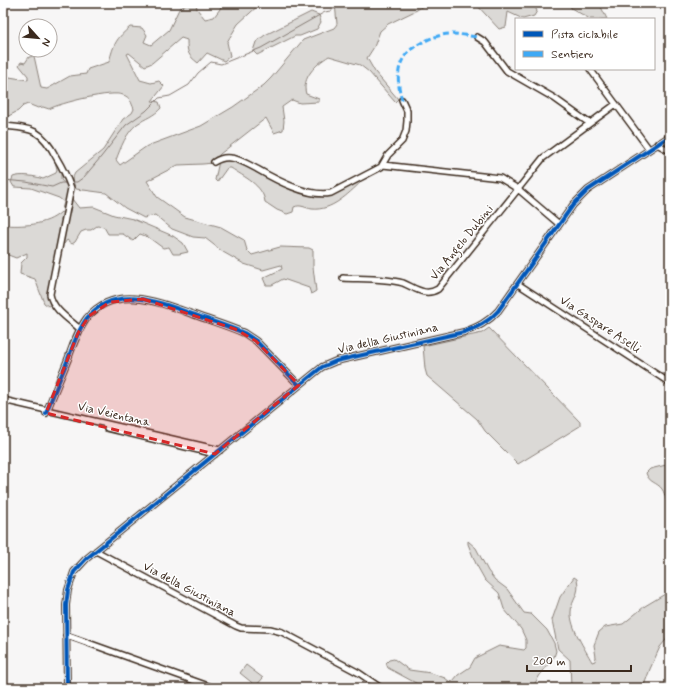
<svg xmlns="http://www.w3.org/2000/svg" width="673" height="691" viewBox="0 0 673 691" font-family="Mynerve,sans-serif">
  <rect width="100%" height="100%" fill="#f7f6f6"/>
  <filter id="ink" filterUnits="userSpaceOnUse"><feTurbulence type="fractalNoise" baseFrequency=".025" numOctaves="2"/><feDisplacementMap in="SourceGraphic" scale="8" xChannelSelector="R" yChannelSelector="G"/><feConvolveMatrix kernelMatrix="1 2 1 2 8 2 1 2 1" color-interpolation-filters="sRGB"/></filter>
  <g filter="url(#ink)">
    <path fill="#dbd9d6" stroke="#8b827a" d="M189,3H196L197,9L205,19L214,17L220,9L222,3H261L238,24L227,42L230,56L224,61L207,53L198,63C188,55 187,53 187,40L181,38L152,63L145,66L129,53L127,54L140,80L151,83L159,81L164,86L152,101L159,102L161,108C154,116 146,118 137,124C126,133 121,147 116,160L120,165L147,146L201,126L233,107L264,85L271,78L303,40L334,28L337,24L335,3H427L417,10L388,24L380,31L374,47L367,58L375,72L398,99L395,102L369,72L360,65L329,56C316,64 301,78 306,94L319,99V102L300,103L292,100L282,107L284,121L283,130L274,133L266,118L220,154L213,163L203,164L178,165L147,181L157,197L185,217L221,227L244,240L247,250L252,255L280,247L309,248L313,250V267L316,291L311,294L309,288L283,279L272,285H266L263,278L282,269L281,265L263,270L244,264L223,252L205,238L193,237L172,229L155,215L144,218L125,208L106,193L76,189L72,179L75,173L103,150L123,119L132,113L134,109C131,102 130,97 123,95C112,90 60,103 49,109L43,107L38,108L28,104L23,106L18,111L3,119V76L28,80V76L19,65L21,62L25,63L29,57L34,56L41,88L47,89L70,76L86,74L88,69L109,62C114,43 116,39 130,27L142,28L147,35L144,42L151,45L169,30L179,9Z
      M475,3H533L537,11L534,16L523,19L508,12L506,27L499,29Z
      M570,3H599L607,19H590L571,8Z
      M311,12L319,15L321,22L317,29L300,36H295L257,55L253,51L256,42L265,35Z
      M223,160L238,162L280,185L293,190L320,195H331L336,193L358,181L361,182C348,194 332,211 312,209C305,208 301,204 294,207L293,212L287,214L277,210L265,202C263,185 244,177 231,168H227L217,182L215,180L219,161Z
      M56,161L61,170V180L68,186L69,190L65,209H62L64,202L59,198L31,188L14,187L11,182L13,177C21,174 35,176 43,179L56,173L57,169L55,162Z
      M72,199L79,208L94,207L114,215L133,219L173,236L183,243L188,252L179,254H173L169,247L163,248L148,237L140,234L133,241L123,234H108L104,227L97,226L91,230H86L81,232L75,242L72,244L67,240L64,244L62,242Z
      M61,212L64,214L49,294L51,305L48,306L44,303L35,279L20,274L21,263L27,257V253L16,258L3,253V225C22,226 46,226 61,212Z
      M489,328L580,422V426L518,464L485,431L477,419L427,376L425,369L423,346L482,333Z
      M670,464V507C665,501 666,495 662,489C657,482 649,483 646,473L650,469Z
      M468,541L476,548L488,571L495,580L507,589L524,613L531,614L547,630L554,643L556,651L554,657L540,675L532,688H425L388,668L386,663L389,660L394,659L409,670L431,673L445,678L450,682L453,681L458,675L470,667L475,658L499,646L524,650L526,648V640L521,629L504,609L499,593L485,580L476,564L468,544Z
      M574,577L577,579C581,595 571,599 571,612C570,627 585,649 592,662L595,661L596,657L594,645L599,632L605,627L623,624L645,606L670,591V635L660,647L650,669L643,688H571L570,660L558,649L552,620L560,597Z
      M246,665L263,678L256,686L240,673Z"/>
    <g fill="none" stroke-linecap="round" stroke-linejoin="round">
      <path stroke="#847972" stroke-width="1" d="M3,180L26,182L52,187L61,183H67
        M72,182H77L84,177L101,157L126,125L146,111L159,98L170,96L189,85L198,73L211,62L221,64L261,48L325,12L330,11L345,3"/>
      <g stroke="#3b2a1e" stroke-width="8">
        <path id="minor" d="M477,37L485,42L507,71L554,98L589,123
          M590,69L649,149
          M3,126C33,128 42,130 56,157C62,167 67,177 71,188L50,294C52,309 70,320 80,329
          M657,144L670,151
          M214,162C220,158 225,157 231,158C240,159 249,165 257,169C276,180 309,198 331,193L381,167L388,155L402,141L406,131L407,121V111L402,100
          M383,165L500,178L518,189L559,224
          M343,278C361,279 386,278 403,283C415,288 425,297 438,289L543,158L616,104
          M518,284L670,383
          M3,400L220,450
          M46,413C53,395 61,377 68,359C73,345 78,330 87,318C116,283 161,303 195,315C211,321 228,326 244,333L256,341L299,385
          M107,428L215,454
          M96,551L236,626L241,628L270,629L282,632L359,673L381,688
          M66,635L214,688
          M67,688L66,605L68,590L74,572L86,559L322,367L336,361L464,332C478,327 488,322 498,311L573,205L588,190L670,136"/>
      </g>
      <use href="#minor" stroke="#fff" stroke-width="5"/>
      <path stroke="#3fa9f5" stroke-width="3" stroke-dasharray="6 3" stroke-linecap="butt" d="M402,100C394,73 398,53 425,41C434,37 442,34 452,34C460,34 469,36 477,37"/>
      <g stroke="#fff" stroke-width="6">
        <path id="cycleway" d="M46,413C53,395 61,377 68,359C73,345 78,330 87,318C116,283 161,303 195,315C211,321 228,326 244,333L256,341L299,385
          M67,688L66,605L68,590L74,572L86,559L322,367L336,361L464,332C478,327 488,322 498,311L573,205L588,190L670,136"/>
      </g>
      <use href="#cycleway" stroke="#0057b8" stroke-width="4"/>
    </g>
  </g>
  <path fill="#d62828" fill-opacity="0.2" stroke="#d62828" stroke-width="3" stroke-dasharray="8 5" stroke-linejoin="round" d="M143,299L235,329L256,341L299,385L215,454L46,413L78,333L89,316L110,302Z"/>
  <g text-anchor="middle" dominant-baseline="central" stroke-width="3" stroke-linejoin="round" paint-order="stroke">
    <g font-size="12" fill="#3b2a1e" stroke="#fff">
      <text transform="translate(462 243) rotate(-51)">Via Angelo Dubini</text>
      <text transform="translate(600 325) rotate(33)">Via Gaspare Aselli</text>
      <text transform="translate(388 339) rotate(-13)">Via della Giustiniana</text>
      <text transform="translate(114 415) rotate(13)">Via Veientana</text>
      <text transform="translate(189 590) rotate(28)">Via della Giustiniana</text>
    </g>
  </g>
  <rect width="673" height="691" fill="none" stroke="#fff" stroke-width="16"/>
  <rect x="8" y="8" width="657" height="675" fill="none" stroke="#3b2a1e" stroke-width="1.5" filter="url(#ink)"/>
  <rect x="515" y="18" width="140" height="52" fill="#ffffff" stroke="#b1aaa5"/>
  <rect x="523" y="31" width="20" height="6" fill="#0057b8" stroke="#b1aaa5"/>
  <text x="551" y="38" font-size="12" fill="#3b2a1e">Pista ciclabile</text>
  <rect x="523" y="51" width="20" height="6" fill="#3fa9f5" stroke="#b1aaa5"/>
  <text x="551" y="58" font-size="12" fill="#3b2a1e">Sentiero</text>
  <g transform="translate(38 38) rotate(117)"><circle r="19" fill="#ffffff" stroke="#b1aaa5"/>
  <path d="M0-3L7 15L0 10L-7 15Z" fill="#3b2a1e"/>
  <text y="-6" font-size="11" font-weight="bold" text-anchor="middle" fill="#3b2a1e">N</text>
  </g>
  <path d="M527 665v6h104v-6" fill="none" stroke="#3b2a1e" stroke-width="2"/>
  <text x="533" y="665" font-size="12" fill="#3b2a1e" stroke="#ffffff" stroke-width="3" paint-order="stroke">200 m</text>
</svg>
